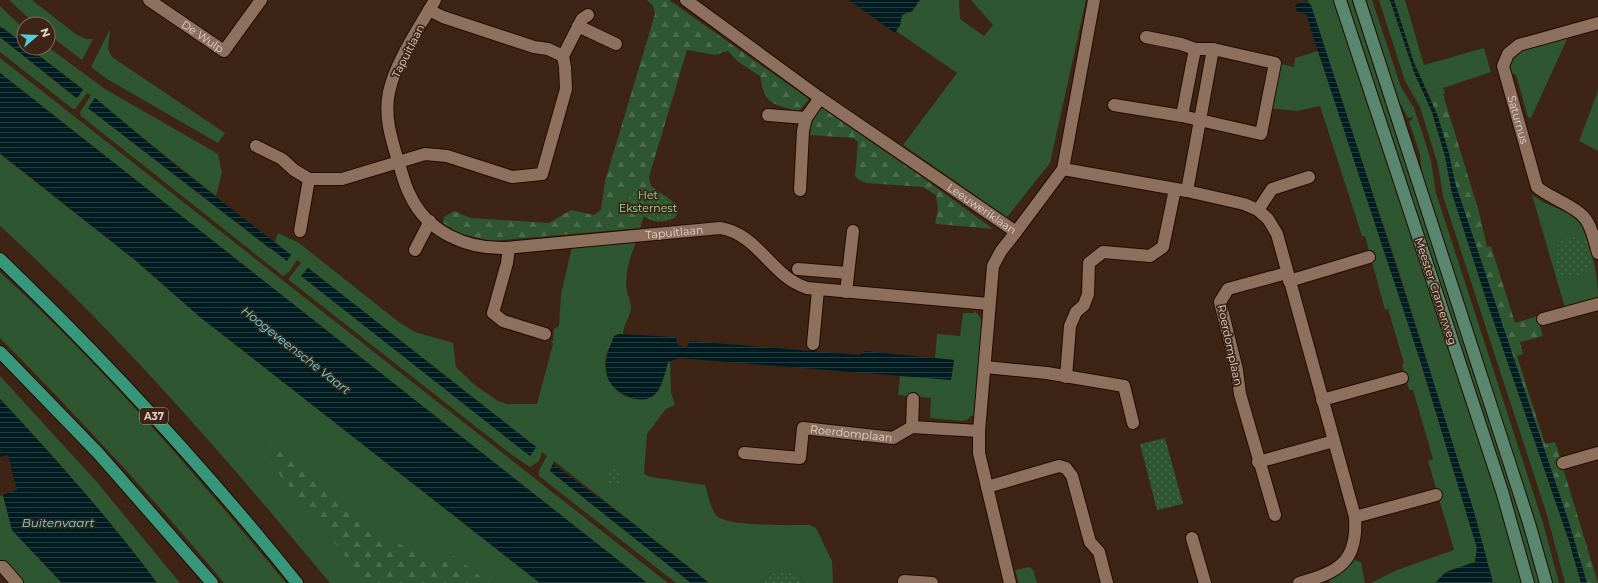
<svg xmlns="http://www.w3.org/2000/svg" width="1598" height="583" viewBox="0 0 1598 583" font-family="Montserrat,sans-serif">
  <defs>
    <pattern id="forest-firs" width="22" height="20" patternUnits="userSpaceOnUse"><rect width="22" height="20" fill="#2e5631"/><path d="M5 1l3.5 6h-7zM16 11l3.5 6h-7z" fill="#4c6d4d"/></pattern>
    <pattern id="park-dots" width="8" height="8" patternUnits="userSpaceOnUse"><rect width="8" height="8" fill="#2e5631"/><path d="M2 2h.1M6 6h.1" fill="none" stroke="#4c6d4d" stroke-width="1.8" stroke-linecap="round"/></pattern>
    <pattern id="water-rules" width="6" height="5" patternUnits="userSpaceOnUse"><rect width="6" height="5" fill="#001c21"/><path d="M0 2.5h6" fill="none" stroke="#253c40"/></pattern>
  </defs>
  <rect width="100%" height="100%" fill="#3d2415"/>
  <path fill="#2e5631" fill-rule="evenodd" d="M9,0H32L77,35L86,39H93L82,60L48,34V24H35Z
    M920,0H959L960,19L984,36L993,25L971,0H1086L1050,163L1007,217L903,145L957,73L896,31L900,25L902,15L912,11Z
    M1308,0H1335L1489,468L1525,583H1493L1474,512L1400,275Z
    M1346,0H1354L1489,414L1541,583H1535L1418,217Z
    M1364,0H1372L1401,87L1414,108L1425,141L1431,161L1436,193L1543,523L1559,583H1551L1423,184L1420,154L1409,121L1413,119L1412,117L1408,118L1394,92Z
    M1379,0H1390L1414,72L1432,112L1445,156L1452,193L1488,305L1569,541L1581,583H1565L1547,515L1443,196L1438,165L1420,107L1405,81Z
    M1394,0H1405L1424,65L1484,48L1491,72L1428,93L1414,63Z
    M0,6L24,29V44L0,26Z
    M110,29L108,49L112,57L225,133L218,143L107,79L91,67Z
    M0,37L76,98L83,89L29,48L48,47L105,89L218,154L222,173L216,196L133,130L96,99L88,108L269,248L291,255L275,242L278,233L299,243L400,323L415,332L453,343L456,367L476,386L498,401L507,404H537L553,344L551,340L553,341L554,329L559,326L561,294L572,247L636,242C631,255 626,269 626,284C626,292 631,300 631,308C630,318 623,325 623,335L619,334C615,339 611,344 608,350C596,376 625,412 652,394C654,393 658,391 659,389C663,381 665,370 668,362L670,360L671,392L675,405L666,409L647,434L644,474L651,477L705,485C708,494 710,507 716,515C725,527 793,525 810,525L816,528L832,561L833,583H804L793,569L772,573L760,583H709L554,461L550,471L691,583H676L539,476V470L547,456L542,452L539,461L530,467L512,455L289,280V278L301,263L297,260L289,272L283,276L81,116L80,112L91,95L87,93L76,108L73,109L0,52ZM308,268L536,447L530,456L302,276Z
    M1568,37L1531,118L1528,117L1516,75L1510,72C1508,47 1549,43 1568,37Z
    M1318,51L1420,360L1477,548L1475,562L1446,572L1435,583H1371L1397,570L1454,550L1428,461L1433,459L1413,390H1409L1402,365L1404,363L1388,309L1385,310L1365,236H1362L1320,106L1297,111L1268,108L1277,63L1294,67L1295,58Z
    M0,58L668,583H647L0,73Z
    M1598,91V151L1579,141Z
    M0,154L135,260L200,317L540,583H330C227,459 120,335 0,226Z
    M1532,195L1543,202L1578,217C1589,241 1598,270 1598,297L1565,308Z
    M0,272C104,367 196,475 286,583H224C153,497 78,417 0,338Z
    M974,310L980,317L982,323L974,416H971L967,420L962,421L930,418L931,398L898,395L900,376L951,379L954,360L935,358L937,334L960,336L963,313H974Z
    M0,376L96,481L180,583H157C109,518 55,458 0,399Z
    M3,495L12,530L62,583H24L9,567L0,562V496Z
    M1354,560L1361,562L1365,583H1330L1329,579L1346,569Z
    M1030,567L1033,570L1037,583H1019L1015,570Z"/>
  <path fill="url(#forest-firs)" d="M647,0H669L809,99L798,112C771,102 766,107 760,76L737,61L728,51L715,55L687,50L649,177L651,186L630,192L626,207L644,215L640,228L491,241L460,234L443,223L444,217L454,211L471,218L549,223L571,210L594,215L601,210L605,181L655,14L653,6Z
    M1443,88L1445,93L1443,94L1479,212L1487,247L1491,246L1515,323L1537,316L1543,336L1520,342L1523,354L1517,356L1545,444L1555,442L1560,457L1558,459L1561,468H1563L1598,583H1587L1568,520L1455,183L1438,117L1428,93Z
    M822,108L922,177L993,229L937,224L935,223L938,209L936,195L923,187L866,183L859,180L855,176L858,142L853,138L810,135L812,121Z
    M275,444L341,504L381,535L432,560L454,556L489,583H367L262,453Z"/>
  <path fill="url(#park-dots)" d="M651,186C658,192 671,198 676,206C684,219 664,223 654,221C645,218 635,211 626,208L630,191Z
    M1569,237L1586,239L1594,268C1585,271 1576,281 1565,277C1559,275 1558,270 1556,265C1553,252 1556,242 1569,237Z
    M1165,438L1183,504L1157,510L1140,444Z
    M617,467L622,483L609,487L605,471Z
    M793,569L804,583H760L772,573Z"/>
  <path fill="url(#water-rules)" d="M849,0H920L912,11L902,15L900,25L895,33Z
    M1390,0H1394L1414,63L1438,117L1449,153L1455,183L1568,520L1587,583H1581L1569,541L1488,305L1452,193L1445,156L1432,112L1414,72Z
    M1306,1L1311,5L1424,352L1474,512L1493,583H1435L1446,572L1475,562L1477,548L1420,360L1309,24L1307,15L1297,11L1295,7L1296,4Z
    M0,26L24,44V48H29L83,90L77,98L0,37Z
    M0,73L647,583H540L200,317L135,260L0,153Z
    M95,98L175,165L291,255L287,261L88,108Z
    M308,268L536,447L530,456L301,276Z
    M619,334L676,337L678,345L687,348L690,341L860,355L864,351L954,360L951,380L679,358L668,362C665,372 662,390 653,396C646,401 637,400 630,397C599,385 603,363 614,336Z
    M0,399C55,458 109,518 157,583H62L12,530L3,495L17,490L8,455L0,457Z
    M553,464L626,518L709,583H691L550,471Z"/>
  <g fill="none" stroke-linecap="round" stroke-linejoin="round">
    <g stroke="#230c01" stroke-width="14">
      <g id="minor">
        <path id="s1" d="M149,0L224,51L261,0"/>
        <path id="s2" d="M435,0C420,26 395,63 389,92C384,116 391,138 398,161C402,172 404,184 410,195C427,232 466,249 505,248L720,228C759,234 771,277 807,288L989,304"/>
        <path id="s3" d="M686,0L820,98L1016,232L1063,169L1094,0"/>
        <path d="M429,10L443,17L534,47L548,49L563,56"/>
        <path id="s4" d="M1598,23L1519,45L1508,54L1503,66L1537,187C1551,199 1580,207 1588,223C1593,232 1595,243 1598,253"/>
        <path d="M578,26L616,44"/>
        <path d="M1114,105L1182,116L1261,134L1275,63L1213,49H1195L1181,44L1146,37"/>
        <path d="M768,115L806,118"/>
        <path d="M1182,116L1195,49"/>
        <path d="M256,146L282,159L294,170L309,179H342L425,154L447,156L512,177L542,174L566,89L565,67L563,56L582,19L588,15"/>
        <path d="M1063,169L1187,191L1244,204L1258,210L1268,219L1277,234L1355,517C1358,562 1339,572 1299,583"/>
        <path d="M800,190L803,131L806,118L820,98"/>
        <path d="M1187,191L1213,49"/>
        <path d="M1258,210L1272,189L1309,177"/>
        <path d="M300,231L309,179"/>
        <path d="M509,248L507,263L493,313L503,321L545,334"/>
        <path d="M415,250L430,221"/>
        <path d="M798,269L848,273"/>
        <path d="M1289,281L1369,257"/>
        <path d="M846,292L853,231"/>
        <path d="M1543,319L1598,304"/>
        <path d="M813,344L818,290"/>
        <path d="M985,367L1047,373L1124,386L1133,423"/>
        <path d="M1066,377L1070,326L1076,312L1084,305L1088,294L1089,263L1103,252L1150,256L1163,247L1175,189"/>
        <path d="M1322,400L1402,378"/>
        <path d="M912,427L913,399"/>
        <path id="s5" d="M744,453L800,458L803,428L893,438L912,427L979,431"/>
        <path d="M1258,462L1334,441"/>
        <path d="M1563,463L1598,453"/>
        <path d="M987,487L1059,466L1066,468L1072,476L1090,542L1099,552L1107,583"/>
        <path d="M1275,515L1240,394L1237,370L1220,302L1228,289L1287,273"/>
        <path d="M1355,517L1436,495"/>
        <path d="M1192,538L1205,583"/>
        <path d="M0,567H3L17,583"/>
        <path d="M904,583V581L932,583"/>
        <path d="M1010,583L979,453V431L993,266L1001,251L1016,232"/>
      </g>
    </g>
    <g stroke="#230c01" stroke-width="14">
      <path id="major" d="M1340,0L1502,491L1528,583
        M1359,0L1529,523L1546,583"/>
    </g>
    <g stroke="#230c01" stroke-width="14">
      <path id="highway" d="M0,259C106,361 205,469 297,583
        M0,352L98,453L212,583"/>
    </g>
    <use href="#minor" stroke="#8e705f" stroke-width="12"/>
    <use href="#major" stroke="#59876f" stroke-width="12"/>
    <use href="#highway" stroke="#36977a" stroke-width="12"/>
  </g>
  <g text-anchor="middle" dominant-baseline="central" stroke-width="3.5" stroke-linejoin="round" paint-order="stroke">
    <rect fill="#3d2415" stroke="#b09d92" stroke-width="1" x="140" y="408" width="28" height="16" rx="3"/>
    <g font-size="10" font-weight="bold" fill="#e2d1c8">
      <text x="154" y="416">A37</text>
    </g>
    <g font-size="11" fill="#e2d1c8" stroke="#3d2415">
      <text stroke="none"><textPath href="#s1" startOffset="65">De Wulp</textPath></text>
      <text transform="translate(408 51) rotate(-63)">Tapuitlaan</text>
      <text stroke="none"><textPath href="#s4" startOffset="165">Saturnus</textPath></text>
      <text stroke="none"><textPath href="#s3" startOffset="362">Leeuweriklaan</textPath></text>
      <text stroke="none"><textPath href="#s2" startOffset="495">Tapuitlaan</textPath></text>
      <text transform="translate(1436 291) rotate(72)">Meester Cramerweg</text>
      <text transform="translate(1230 345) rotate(78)">Roerdomplaan</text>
      <text stroke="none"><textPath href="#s5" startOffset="135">Roerdomplaan</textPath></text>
    </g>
    <g font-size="11" fill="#93df96" stroke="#3d2415">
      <text x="648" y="195">Het<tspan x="648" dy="13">Eksternest</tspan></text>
    </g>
    <g font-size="12" font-style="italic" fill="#54e4fe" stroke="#3d2415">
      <text transform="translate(296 350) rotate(38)">Hoogeveensche Vaart</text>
      <text x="58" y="522">Buitenvaart</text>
    </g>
  </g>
  <g transform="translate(36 36) rotate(71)"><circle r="19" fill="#3d2415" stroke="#7f695d"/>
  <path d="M0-3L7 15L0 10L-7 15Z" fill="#55cadf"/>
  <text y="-6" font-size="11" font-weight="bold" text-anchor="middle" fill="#e2d1c8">N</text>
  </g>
</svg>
